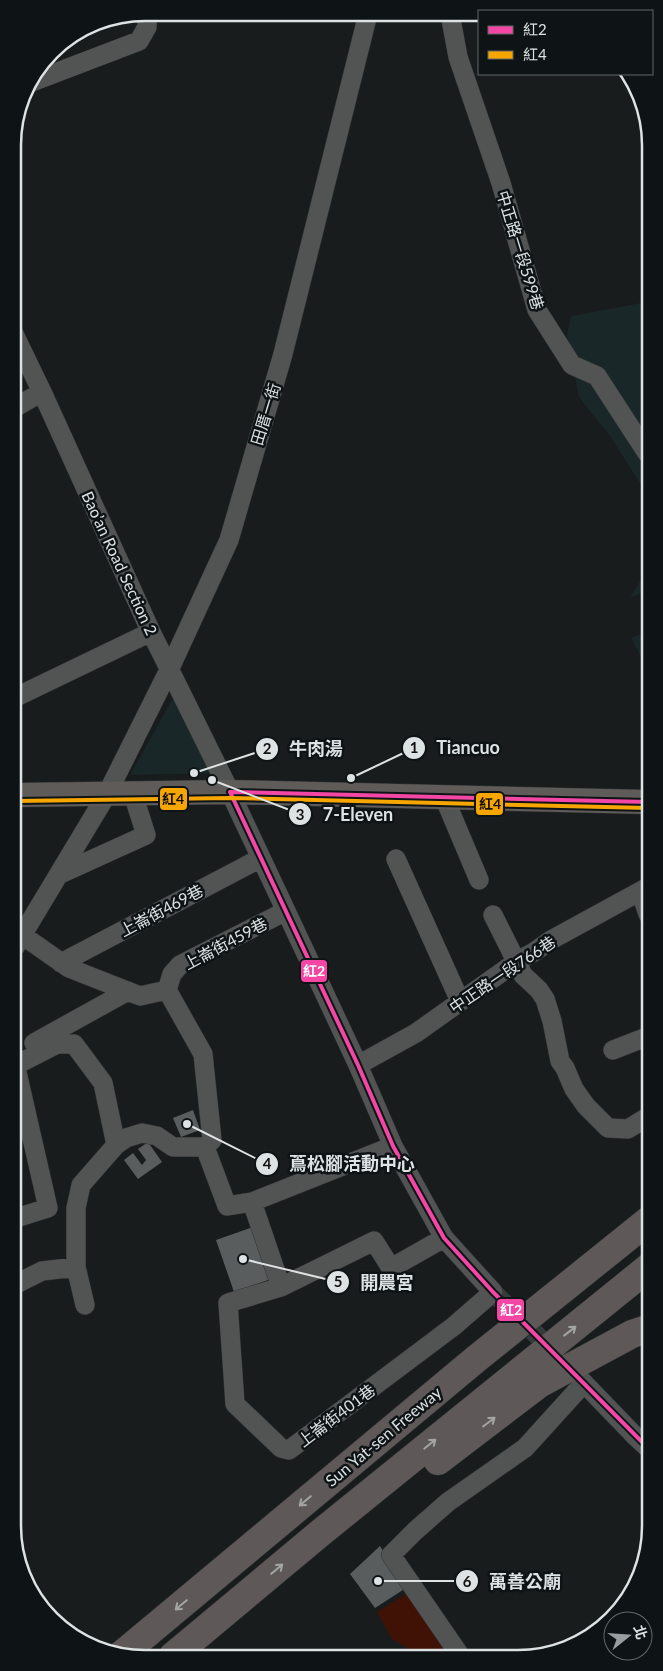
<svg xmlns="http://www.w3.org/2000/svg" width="663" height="1671" viewBox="0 0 663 1671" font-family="Lato,'Noto Sans TC',sans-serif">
  <rect width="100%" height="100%" fill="#181c1d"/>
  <path fill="#1a2729" d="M647,302V494L610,436L579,397L567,336L571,316Z
    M647,570V591L630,598Z
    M648,631V664L645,665L631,638Z
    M176,693L213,773L130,775Z"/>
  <path fill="#401206" d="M414,1589L459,1654L409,1655L406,1647L392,1639L377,1612Z"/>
  <path fill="#595d5d" d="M193,1110L200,1130L181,1137L173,1118Z
    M148,1142L162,1162L138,1179L124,1160L133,1153L142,1165L146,1160L138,1149Z
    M253,1227L271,1279L234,1292L216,1240Z
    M380,1546L406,1588L375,1608L350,1574Z"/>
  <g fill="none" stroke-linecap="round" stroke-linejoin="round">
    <path stroke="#363a3b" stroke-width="19" stroke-dasharray="19 9" stroke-linecap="butt" d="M493,1292L558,1356"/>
    <g stroke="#333636" stroke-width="20">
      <path id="minor" d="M450,14L458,57L501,183L537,310L572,365L597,376L647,453
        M29,83L139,41L147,27V13
        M13,332L42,392L151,632L230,792L286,911L358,1065L393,1146L444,1238L493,1292L454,1326L289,1450L281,1448L235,1404L228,1303L281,1287L374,1241L391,1268L444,1238
        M14,408L42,392
        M14,698L151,632
        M444,797L479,880
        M396,859L460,1001
        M58,875L146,835L133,794
        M645,889L644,902L648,914
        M493,915L523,975L539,990L545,999L552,1021L560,1061L565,1068L574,1089L586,1106L608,1128L628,1129L649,1116
        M22,935L69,968L140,996L167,990
        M15,947L107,794L170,668L229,540L283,354L368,14
        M61,963L261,858
        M34,1043L128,991
        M613,1050L649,1036
        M16,1065L57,1044H74L103,1083L116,1145
        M358,1065L416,1033L516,962L534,952L551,940L648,887
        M16,1068L48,1208L16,1218
        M205,1147L227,1206L252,1202L393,1146
        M252,1202L281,1287
        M16,1284L42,1271L76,1267
        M85,1305L76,1267V1208L81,1185L116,1145L126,1138L142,1133L157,1136L173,1147H205L212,1140L203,1054L167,990L172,974L180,965L286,911
        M581,1380L636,1437L650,1450
        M459,1654L391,1555L415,1531L448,1502L525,1448L584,1383"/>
    </g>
    <g stroke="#333636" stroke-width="25">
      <path id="major" d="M15,795L230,792L648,802"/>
    </g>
    <g stroke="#333636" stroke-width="29">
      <path id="highway" d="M438,1461L539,1384L632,1334L650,1328
        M120,1656L476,1359L649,1220
        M173,1656L319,1534L649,1267"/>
    </g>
    <use href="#minor" stroke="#525454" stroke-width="19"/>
    <use href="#major" stroke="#5e5b59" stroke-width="24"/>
    <use href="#highway" stroke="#5e5958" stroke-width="28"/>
    <g stroke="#0e1415" stroke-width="8">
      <path id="bus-1" d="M230,792L358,1065L393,1146L444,1238L493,1292L650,1450
        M230,792L648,802"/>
    </g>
    <g stroke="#0e1415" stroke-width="8">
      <path id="bus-2" d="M15,801L230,798L648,808"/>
    </g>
    <use href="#bus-1" stroke="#f346a5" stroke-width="4"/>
    <use href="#bus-2" stroke="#f7a600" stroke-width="4"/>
  </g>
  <defs><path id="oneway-shaft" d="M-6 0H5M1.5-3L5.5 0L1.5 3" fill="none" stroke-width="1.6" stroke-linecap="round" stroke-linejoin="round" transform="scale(1.25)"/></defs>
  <g stroke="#a4a4a4">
    <use href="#oneway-shaft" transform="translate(570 1331) rotate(-38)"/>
    <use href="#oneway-shaft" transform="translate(489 1422) rotate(-37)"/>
    <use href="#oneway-shaft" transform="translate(430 1444) rotate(-39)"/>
    <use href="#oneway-shaft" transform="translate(305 1501) rotate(140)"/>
    <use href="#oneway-shaft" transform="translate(277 1569) rotate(-40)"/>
    <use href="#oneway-shaft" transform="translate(181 1605) rotate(140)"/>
  </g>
  <g text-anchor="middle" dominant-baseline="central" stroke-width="5" stroke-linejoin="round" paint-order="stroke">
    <g font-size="16" fill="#dde2e2" stroke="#0e1415">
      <text transform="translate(521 250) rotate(73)">中正路一段599巷</text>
      <text transform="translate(265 414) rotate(-73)">田厝一街</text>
      <text transform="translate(120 563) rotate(65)">Bao’an Road Section 2</text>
      <text transform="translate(161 910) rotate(-28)">上崙街469巷</text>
      <text transform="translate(225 943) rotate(-28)">上崙街459巷</text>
      <text transform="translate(502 974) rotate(-34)">中正路一段766巷</text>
      <text transform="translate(336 1415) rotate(-37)">上崙街401巷</text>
      <text transform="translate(383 1436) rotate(-40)">Sun Yat-sen Freeway</text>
    </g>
  </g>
  <path d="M0 0H663V1671H0ZM145 21H518A124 124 0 0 1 642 145V1526A124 124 0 0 1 518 1650H145A124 124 0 0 1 21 1526V145A124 124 0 0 1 145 21Z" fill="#0e1415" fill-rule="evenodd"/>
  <path fill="none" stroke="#dde2e2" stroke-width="2.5" d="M145 21H518A124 124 0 0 1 642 145V1526A124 124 0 0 1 518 1650H145A124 124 0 0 1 21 1526V145A124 124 0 0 1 145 21Z"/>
  <path fill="none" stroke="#dde2e2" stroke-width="2" d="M351 778L414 748M194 773L267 749M212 780L300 814M187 1124L267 1164M243 1259L338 1282M378 1581L467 1581"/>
  <g fill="#dde2e2" stroke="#0e1415" stroke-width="2">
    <circle cx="351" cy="778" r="5"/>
    <circle cx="194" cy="773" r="5"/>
    <circle cx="212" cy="780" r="5"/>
    <circle cx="187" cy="1124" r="5"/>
    <circle cx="243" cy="1259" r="5"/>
    <circle cx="378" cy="1581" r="5"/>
    <circle cx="414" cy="748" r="12"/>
    <circle cx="267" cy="749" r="12"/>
    <circle cx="300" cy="814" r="12"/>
    <circle cx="267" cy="1164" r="12"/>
    <circle cx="338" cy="1282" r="12"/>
    <circle cx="467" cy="1581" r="12"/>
  </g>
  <g font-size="15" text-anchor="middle" font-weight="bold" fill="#111">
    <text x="414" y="753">1</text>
    <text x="267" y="754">2</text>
    <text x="300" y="820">3</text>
    <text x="267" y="1169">4</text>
    <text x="338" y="1287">5</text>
    <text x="467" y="1587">6</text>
  </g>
  <g font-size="18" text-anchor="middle" font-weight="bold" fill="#dde2e2" stroke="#0e1415" stroke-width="5" stroke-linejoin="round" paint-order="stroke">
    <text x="468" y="754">Tiancuo</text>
    <text x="316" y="755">牛肉湯</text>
    <text x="358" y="821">7-Eleven</text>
    <text x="352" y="1170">蔦松腳活動中心</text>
    <text x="387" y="1289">開農宮</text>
    <text x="525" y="1588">萬善公廟</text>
  </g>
  <g stroke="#0e1415" stroke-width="2">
    <rect x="159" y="787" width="29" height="24" rx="5" fill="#f7a600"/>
    <rect x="475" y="792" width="29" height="24" rx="5" fill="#f7a600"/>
    <rect x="300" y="959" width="28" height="24" rx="5" fill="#f346a5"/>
    <rect x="496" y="1298" width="29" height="24" rx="5" fill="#f346a5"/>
  </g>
  <g font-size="14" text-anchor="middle" font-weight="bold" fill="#fff">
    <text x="314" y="976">紅2</text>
    <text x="511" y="1315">紅2</text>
  </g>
  <g font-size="14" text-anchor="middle" font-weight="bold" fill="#111">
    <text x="173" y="804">紅4</text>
    <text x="490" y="809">紅4</text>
  </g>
  <rect x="478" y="10" width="175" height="65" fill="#0e1415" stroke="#616667"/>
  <rect x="488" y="26" width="25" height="8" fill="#f346a5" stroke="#616667"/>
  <text x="523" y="35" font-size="15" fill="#dde2e2">紅2</text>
  <rect x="488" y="51" width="25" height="8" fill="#f7a600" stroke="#616667"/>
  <text x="523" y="60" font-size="15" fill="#dde2e2">紅4</text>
  <g transform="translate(628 1636) rotate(73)"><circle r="24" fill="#0e1415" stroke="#616667"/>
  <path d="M0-4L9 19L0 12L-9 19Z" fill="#989d9d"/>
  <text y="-8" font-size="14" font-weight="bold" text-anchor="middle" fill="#dde2e2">北</text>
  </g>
</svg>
